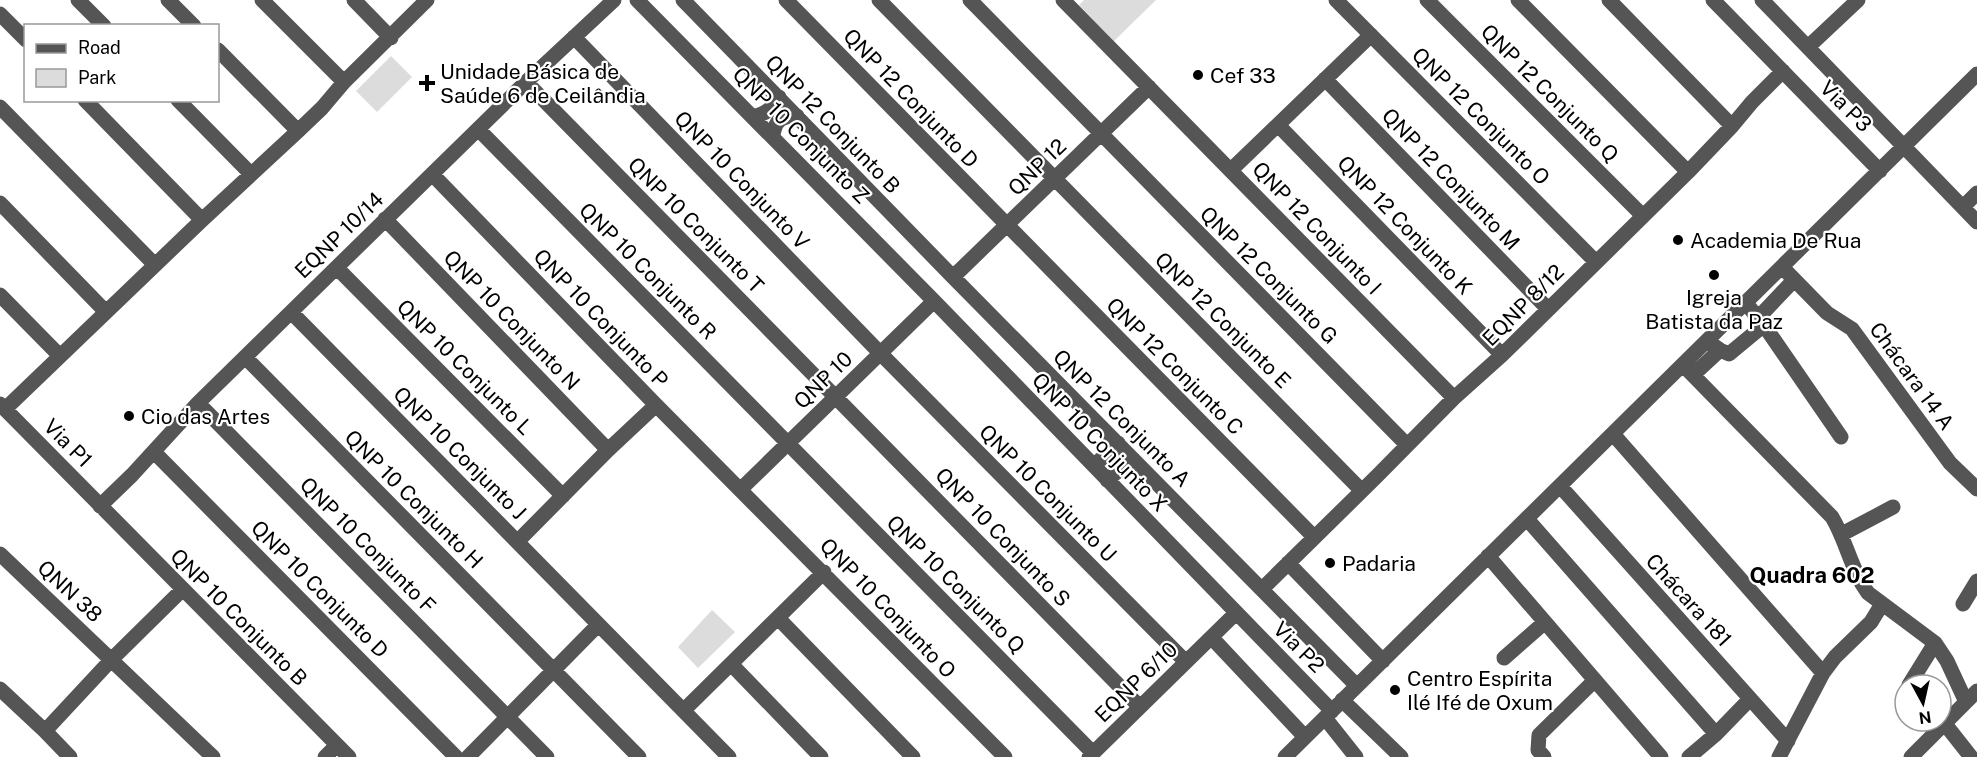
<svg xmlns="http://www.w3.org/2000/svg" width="1977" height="757" viewBox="0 0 1977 757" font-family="'Public Sans',sans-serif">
  <rect width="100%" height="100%" fill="#fff"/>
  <path fill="#dcdcdc" d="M1084,0H1156L1114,41L1079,5Z
    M391,56L412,77L377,112L356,91Z
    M712,610L735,632L698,668L678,647Z"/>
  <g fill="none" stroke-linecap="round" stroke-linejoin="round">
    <path stroke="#555" stroke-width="15" d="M78,0L104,26
      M168,0L194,26
      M262,0L344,82
      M354,0L391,38
      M637,0L934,301L1332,711
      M683,0L953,277L1357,686
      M786,0L1314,537
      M879,0L1361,490
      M970,0L1407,445
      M1063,0L1454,398
      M1336,0L1596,262
      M1427,0L1643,216
      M1518,0L1688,172
      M1609,0L1732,126
      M1713,0L1880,171
      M1762,0L1977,222
      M0,14L26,40
      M574,37L880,353L1186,662
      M1808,47L1858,0
      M218,50L298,131
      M1325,79L1548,309
      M526,82L1140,707
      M85,100L202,220
      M178,100L251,174
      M0,107L155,265
      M753,117C766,114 773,108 779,97
      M1278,125L1502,355
      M478,129L1093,753
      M773,137C774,122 781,115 797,116
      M1231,170L1371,35
      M432,174L656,405L1005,757
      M0,203L106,312
      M1963,207L1977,193
      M385,219L608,450
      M1782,267L1827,313L1852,329L1950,463L1977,489
      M337,268L563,496
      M953,277L1149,87
      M0,295L60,356
      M1746,303L1768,331L1841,437
      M291,312L729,757
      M1758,318L1794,280
      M1707,341L1720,350L1729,354L1764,325
      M245,357L639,757
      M1683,365L1832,517C1847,542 1851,570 1868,593L1935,643L1947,661L1966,702
      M1693,375L1720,350
      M198,403L547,757
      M0,404L349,757
      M5,409L202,220L298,131L322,108L344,82L427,0
      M1613,434L1823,673
      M154,452L456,757
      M1094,465L1112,450L1118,443
      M1107,480L1133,459
      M1560,486L1788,741
      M741,489L934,301
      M100,506L132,475L198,403L291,312L526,82L614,0
      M1527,519L1716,734
      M1842,534L1893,507
      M518,541L608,450L656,405
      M0,554L213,757
      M1488,556L1661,757
      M1288,563L1383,661
      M1262,589L1377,476L1454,398L1502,355L1688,172L1732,126L1752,102L1783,71
      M1963,604L1977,581
      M778,618L913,757
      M1212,638L1305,737
      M1504,658L1545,622
      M731,664L821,757
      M1909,685L1935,643
      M0,689L45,731L70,757
      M1342,700L1401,757
      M684,710L824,572
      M1325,718L1356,757
      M1945,724L1971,757
      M45,731L112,659L183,589
      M325,757L337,745
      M468,757L598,625
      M1089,757L1236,613
      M1285,757L1977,74
      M1544,757L1538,750L1539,735L1594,681
      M1689,757L1716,734L1750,699
      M1779,757L1823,673L1835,657L1871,622L1882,604
      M1911,757L1977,691"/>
  </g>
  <g fill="#000" stroke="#fff" stroke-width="2">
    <circle cx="1198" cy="75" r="6"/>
    <path d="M424 74h6v6h6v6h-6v6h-6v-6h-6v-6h6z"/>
    <circle cx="1678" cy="240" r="6"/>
    <circle cx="1714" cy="275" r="6"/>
    <circle cx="129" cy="416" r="6"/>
    <circle cx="1330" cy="563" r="6"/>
    <circle cx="1395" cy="690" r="6"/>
  </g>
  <g text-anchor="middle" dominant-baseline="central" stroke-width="4.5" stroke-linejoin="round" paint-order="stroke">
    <g font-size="21" fill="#000" stroke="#fff" text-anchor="start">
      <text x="440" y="71">Unidade Básica de<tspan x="440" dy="24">Saúde 6 de Ceilândia</tspan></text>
      <text x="1210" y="75">Cef 33</text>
      <text x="1690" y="240">Academia De Rua</text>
      <text x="1714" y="297" text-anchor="middle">Igreja<tspan x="1714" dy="24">Batista da Paz</tspan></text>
      <text x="141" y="416">Cio das Artes</text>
      <text x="1342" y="563">Padaria</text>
      <text x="1407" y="678">Centro Espírita<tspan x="1407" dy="24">Ilé Ifé de Oxum</tspan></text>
    </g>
    <g font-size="21" fill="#000" stroke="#fff">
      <text transform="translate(1550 93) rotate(45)">QNP 12 Conjunto Q</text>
      <text transform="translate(911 98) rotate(46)">QNP 12 Conjunto D</text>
      <text transform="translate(1846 106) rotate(45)">Via P3</text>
      <text transform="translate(1481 116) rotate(45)">QNP 12 Conjunto O</text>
      <text transform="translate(833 124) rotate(46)">QNP 12 Conjunto B</text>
      <text transform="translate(801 135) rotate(45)">QNP 10 Conjunto Z</text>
      <text transform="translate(1037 167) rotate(-44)">QNP 12</text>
      <text transform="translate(1451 179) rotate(46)">QNP 12 Conjunto M</text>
      <text transform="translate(742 180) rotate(46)">QNP 10 Conjunto V</text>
      <text transform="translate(696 225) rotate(45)">QNP 10 Conjunto T</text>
      <text transform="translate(1405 225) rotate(46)">QNP 12 Conjunto K</text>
      <text transform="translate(1317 228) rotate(46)">QNP 12 Conjunto I</text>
      <text transform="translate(339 235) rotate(-44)">EQNP 10/14</text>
      <text transform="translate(648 271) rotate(45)">QNP 10 Conjunto R</text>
      <text transform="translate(1269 275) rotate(45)">QNP 12 Conjunto G</text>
      <text transform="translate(1523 305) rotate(-45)">EQNP 8/12</text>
      <text transform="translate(601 318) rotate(46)">QNP 10 Conjunto P</text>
      <text transform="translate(512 320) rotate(46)">QNP 10 Conjunto N</text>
      <text transform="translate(1223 320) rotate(45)">QNP 12 Conjunto E</text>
      <text transform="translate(1175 366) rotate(45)">QNP 12 Conjunto C</text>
      <text transform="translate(465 367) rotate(45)">QNP 10 Conjunto L</text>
      <text transform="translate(1912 376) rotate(54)">Chácara 14 A</text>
      <text transform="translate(823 380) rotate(-44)">QNP 10</text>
      <text transform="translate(1122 418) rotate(45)">QNP 12 Conjunto A</text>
      <text transform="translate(1100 442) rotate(46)">QNP 10 Conjunto X</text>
      <text transform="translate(68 443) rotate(45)">Via P1</text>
      <text transform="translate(460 453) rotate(45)">QNP 10 Conjunto J</text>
      <text transform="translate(1048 493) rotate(45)">QNP 10 Conjunto U</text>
      <text transform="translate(414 499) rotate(45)">QNP 10 Conjunto H</text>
      <text transform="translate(1003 537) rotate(46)">QNP 10 Conjunto S</text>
      <text transform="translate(368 545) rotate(45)">QNP 10 Conjunto F</text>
      <text transform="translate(956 584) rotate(45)">QNP 10 Conjunto Q</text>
      <text transform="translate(320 589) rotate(45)">QNP 10 Conjunto D</text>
      <text transform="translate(70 591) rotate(43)">QNN 38</text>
      <text transform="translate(1689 600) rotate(48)">Chácara 181</text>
      <text transform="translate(888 608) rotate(46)">QNP 10 Conjunto O</text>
      <text transform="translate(239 617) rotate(45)">QNP 10 Conjunto B</text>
      <text transform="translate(1299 647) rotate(45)">Via P2</text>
      <text transform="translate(1136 682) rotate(-44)">EQNP 6/10</text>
    </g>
    <g font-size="22" font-weight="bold" fill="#000" stroke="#fff">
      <text x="1812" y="575">Quadra 602</text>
    </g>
  </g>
  <rect x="24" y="24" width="195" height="78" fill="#ffffff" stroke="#999999" stroke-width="1.5"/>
  <rect x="36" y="44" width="30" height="9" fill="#555555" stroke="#999999" stroke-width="1.5"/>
  <text x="78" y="54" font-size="18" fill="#000000">Road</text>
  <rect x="36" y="69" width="30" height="18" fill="#dcdcdc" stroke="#999999" stroke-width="1.5"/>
  <text x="78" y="84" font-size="18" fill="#000000">Park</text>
  <g transform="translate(1923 703) rotate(172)"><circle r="28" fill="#ffffff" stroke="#999999" stroke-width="1.5"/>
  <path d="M0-4.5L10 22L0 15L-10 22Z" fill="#000000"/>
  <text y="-9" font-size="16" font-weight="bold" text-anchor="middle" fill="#000000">N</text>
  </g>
</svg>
